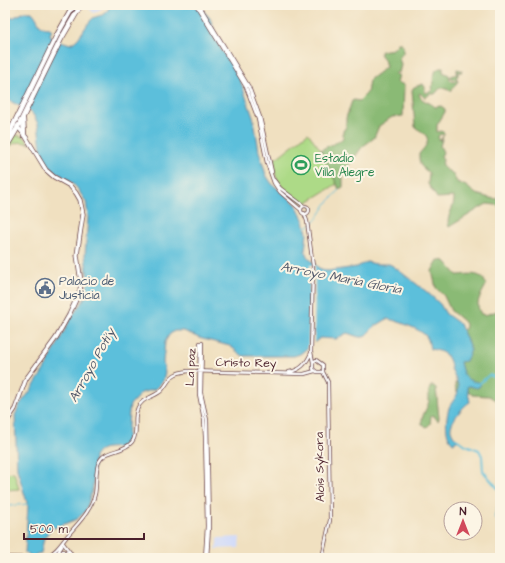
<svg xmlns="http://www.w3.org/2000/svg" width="505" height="563" viewBox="0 0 505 563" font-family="'Architects Daughter',sans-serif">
  <rect width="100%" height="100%" fill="#fcf5e5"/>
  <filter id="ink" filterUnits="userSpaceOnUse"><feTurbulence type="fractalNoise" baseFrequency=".025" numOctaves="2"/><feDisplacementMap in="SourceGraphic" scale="8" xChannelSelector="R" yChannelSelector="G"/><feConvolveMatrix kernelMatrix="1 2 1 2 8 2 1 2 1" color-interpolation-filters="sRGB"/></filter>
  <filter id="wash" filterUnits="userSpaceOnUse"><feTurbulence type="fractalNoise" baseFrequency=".012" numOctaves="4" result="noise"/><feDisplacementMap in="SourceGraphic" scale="16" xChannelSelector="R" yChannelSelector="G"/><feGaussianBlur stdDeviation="0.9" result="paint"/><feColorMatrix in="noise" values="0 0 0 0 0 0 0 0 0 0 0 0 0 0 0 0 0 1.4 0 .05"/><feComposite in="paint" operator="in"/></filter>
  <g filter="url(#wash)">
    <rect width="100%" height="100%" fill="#f0e0c0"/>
    <path fill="#d0daf9" d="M85,5H105L103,8L94,13Z
      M240,537L239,548L216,549L218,538Z"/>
    <path fill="#adda87" stroke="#7c7c59" d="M308,133L321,150L337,184L306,203C300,202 297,199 292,195C278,185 274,178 274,160Z
      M16,135L24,137L30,144C18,140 10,143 5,154C5,148 11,138 16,135Z
      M14,472L19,489L5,490V473Z"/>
    <path fill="#8aba74" stroke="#6a6c50" d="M398,43H401L403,46V53L399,58L401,65L399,73L397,72L395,74L399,75L397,82L404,85L403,116L392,117L379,126L374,138L362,147L344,172L343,176V187L339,189L321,150C328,145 337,144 343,138V131L346,127V118L352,101L354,100L359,101L367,93L369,80L386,67L384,59L380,54L381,51C387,49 394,52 398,43Z
      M440,68H443V72L449,75L450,80L454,82L457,80L451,78V76L457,74V69L461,70L462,72H458V76L456,77L458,81L451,91L441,87L435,94H430L425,98L420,93L419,94C421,102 429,101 435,107L441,106L445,109V112L437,125V132L442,131L445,134L444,135L440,134L438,137L440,141L443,136L440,146L443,152L441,157L443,160L442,166L445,169L452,173L457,182L466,186L476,194L490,198L495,199L500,198V209L496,205L487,204L485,205L449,227C445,217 455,208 454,197L437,198L428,184L429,173C421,166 419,167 419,154C424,148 433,140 423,133C421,130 418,130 415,127L412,90L414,87L423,84L425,87V93L432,91V89L431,87L434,83L433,78L436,70Z
      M438,260L445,261L457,275C466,275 483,270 486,285C481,296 474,302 481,314L485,315L500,310V403L489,396L472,395C468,390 462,390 456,392L455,383L459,382L460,331L465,329L466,326L463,321L451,311L444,296L436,288L432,271Z
      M431,386H434L436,388L439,418L438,421L433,415L431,416L430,424L427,427L422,425C420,415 429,408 429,399C429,394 428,391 431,386Z"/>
    <path fill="#5cbfdb" stroke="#536f83" d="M111,5H198L210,18L221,50L234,64L236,68L254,120L259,151L266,175L272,184L296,204L304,221L307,233L305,251L307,256L319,268L327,271L357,267L367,262L376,264H389L393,266L427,292L440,304L446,314L460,324L471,350L466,361L460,362C462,370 463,378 472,381C476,382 478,381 481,384L479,387L477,388L469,386L467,387L470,402C464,405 449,423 451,430C452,434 455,437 457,441L453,443C444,435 446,418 449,408C451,402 457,398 458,391C459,382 454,376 451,368C451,367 450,362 450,362C448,353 438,350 430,349C429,345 429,340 426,336C420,329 396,320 387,319L374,327L364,337H359L347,333L336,339L320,338L300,354L294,356H243L230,346L199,338L184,331H174L169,335L165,342L163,362L165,373L163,381L155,389L141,393L130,405L129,412L127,441L120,447C108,449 102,445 94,457L93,487L86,511L77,519L51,529L44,538L41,553L36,554L34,558H30L29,554L25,553L28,506L17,469L15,415L20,404L32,389L47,365L71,318L86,296L88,280L85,255L88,217L86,202L77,188L70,181L53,170L45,161L41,149L38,124L34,116L31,112L8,100L5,103V17L12,18L25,12H32C40,20 37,28 50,28L52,30L50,34L52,38L70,44C79,41 84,28 91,20C94,16 101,16 105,14Z"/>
    <path fill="#f0e0c0" d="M310,265H315L314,345L308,350Z"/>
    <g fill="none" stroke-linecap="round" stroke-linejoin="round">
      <path stroke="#5cbfdb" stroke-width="1" d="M305,227C318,225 322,206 331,199C334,196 337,193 339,189
        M5,506L28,504"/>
      <path stroke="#5cbfdb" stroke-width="2" d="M479,384L489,375L500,379
        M456,439L466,445L479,450L482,456L483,471L500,491
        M495,518L496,512L500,504"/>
    </g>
  </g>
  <g filter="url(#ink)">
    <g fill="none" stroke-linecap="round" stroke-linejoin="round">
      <g stroke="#633c41" stroke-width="4">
        <path id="minor" d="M196,5L246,87L258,119L267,163L274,183L280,192L301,210
          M199,5L249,87L260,117L272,172
          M274,180L280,188L304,206
          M301 210a4 4 0 1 1 8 0a4 4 0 1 1-8 0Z
          M304,213L307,221L313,266L311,352L313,362
          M202,343H200L199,394L204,420L205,437L207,526L205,558
          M202,343L201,393L207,420L208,471L209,527L207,558
          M316,360L323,365V372H317L313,369V362Z
          M289,372C301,370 306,364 311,353
          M63,543L72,555L78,558
          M63,551V558
          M54,553L63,552L71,553
          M5,557L34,558
          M45,558C56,552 61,544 68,535C79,522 91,511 95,494C97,486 95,468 99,462C105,449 123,453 132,442C139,433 133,420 137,410C141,397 154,398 162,390C167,385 169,377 176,374C180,372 184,372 188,371L304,374L315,371
          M58,558L57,554L62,546
          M322,558L330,520L328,382L323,372"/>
      </g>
      <g stroke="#633c41" stroke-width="5">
        <path id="major" d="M5,424L15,409L26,379L56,338L69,315L80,291L81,282L77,255L83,214L80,200L76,193L70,186L54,177L46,170L26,137L17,126"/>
      </g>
      <g stroke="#633c41" stroke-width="6">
        <path id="highway" d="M23,119L24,135
          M5,142L56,37L74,5
          M5,149L18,127L61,39L81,5"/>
      </g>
      <use href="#minor" stroke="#fff" stroke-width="2.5"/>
      <use href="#major" stroke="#fff" stroke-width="3.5"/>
      <use href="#highway" stroke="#fff" stroke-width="4.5"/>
    </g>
  </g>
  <defs>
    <g id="stadium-ring" transform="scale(1)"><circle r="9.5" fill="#fcf5e5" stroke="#2e9e5b" stroke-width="1.5"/><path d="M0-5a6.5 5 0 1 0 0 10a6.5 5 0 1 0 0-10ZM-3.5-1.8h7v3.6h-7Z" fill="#2e9e5b"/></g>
    <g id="civic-ring" transform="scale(1)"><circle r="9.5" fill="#fcf5e5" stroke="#5c6f8a" stroke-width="1.5"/><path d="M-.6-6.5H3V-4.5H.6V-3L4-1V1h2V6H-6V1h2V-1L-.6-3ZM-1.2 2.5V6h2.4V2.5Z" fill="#5c6f8a"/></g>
  </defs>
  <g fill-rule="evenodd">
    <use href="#stadium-ring" x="301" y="165"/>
    <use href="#civic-ring" x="45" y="288"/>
  </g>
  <g text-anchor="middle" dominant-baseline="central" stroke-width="4" stroke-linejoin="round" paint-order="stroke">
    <g font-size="12" fill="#27864d" stroke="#fcf5e5" text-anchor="start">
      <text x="315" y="158">Estadio<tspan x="315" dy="14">Villa Alegre</tspan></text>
    </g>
    <g font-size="12" fill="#4e5e75" stroke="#fcf5e5" text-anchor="start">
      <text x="59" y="281">Palacio de<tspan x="59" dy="14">Justicia</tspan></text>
    </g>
    <g font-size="12" fill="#4a1f2b" stroke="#fcf5e5">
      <text transform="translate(246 363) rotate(1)">Cristo Rey</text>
      <text transform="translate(191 367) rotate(-87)">La paz</text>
      <text transform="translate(320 467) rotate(-91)">Alois Sykora</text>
    </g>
    <g font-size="13" font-style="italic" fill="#505769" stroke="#fcf5e5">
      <text transform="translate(341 278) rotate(11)">Arroyo María Gloria</text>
      <text transform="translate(92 365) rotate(-61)">Arroyo Poti'y</text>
    </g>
  </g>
  <rect width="505" height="563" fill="none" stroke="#fcf5e5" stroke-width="20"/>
  <g transform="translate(463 521)"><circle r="19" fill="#fcf5e5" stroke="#b59f9b"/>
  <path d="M0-3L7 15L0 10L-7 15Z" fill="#d1495b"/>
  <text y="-6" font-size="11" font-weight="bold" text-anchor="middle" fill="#4a1f2b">N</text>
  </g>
  <path d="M24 533v6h120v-6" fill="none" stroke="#4a1f2b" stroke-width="2"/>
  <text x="30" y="533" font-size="12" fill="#4a1f2b" stroke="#fcf5e5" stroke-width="3" paint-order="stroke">500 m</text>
</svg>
